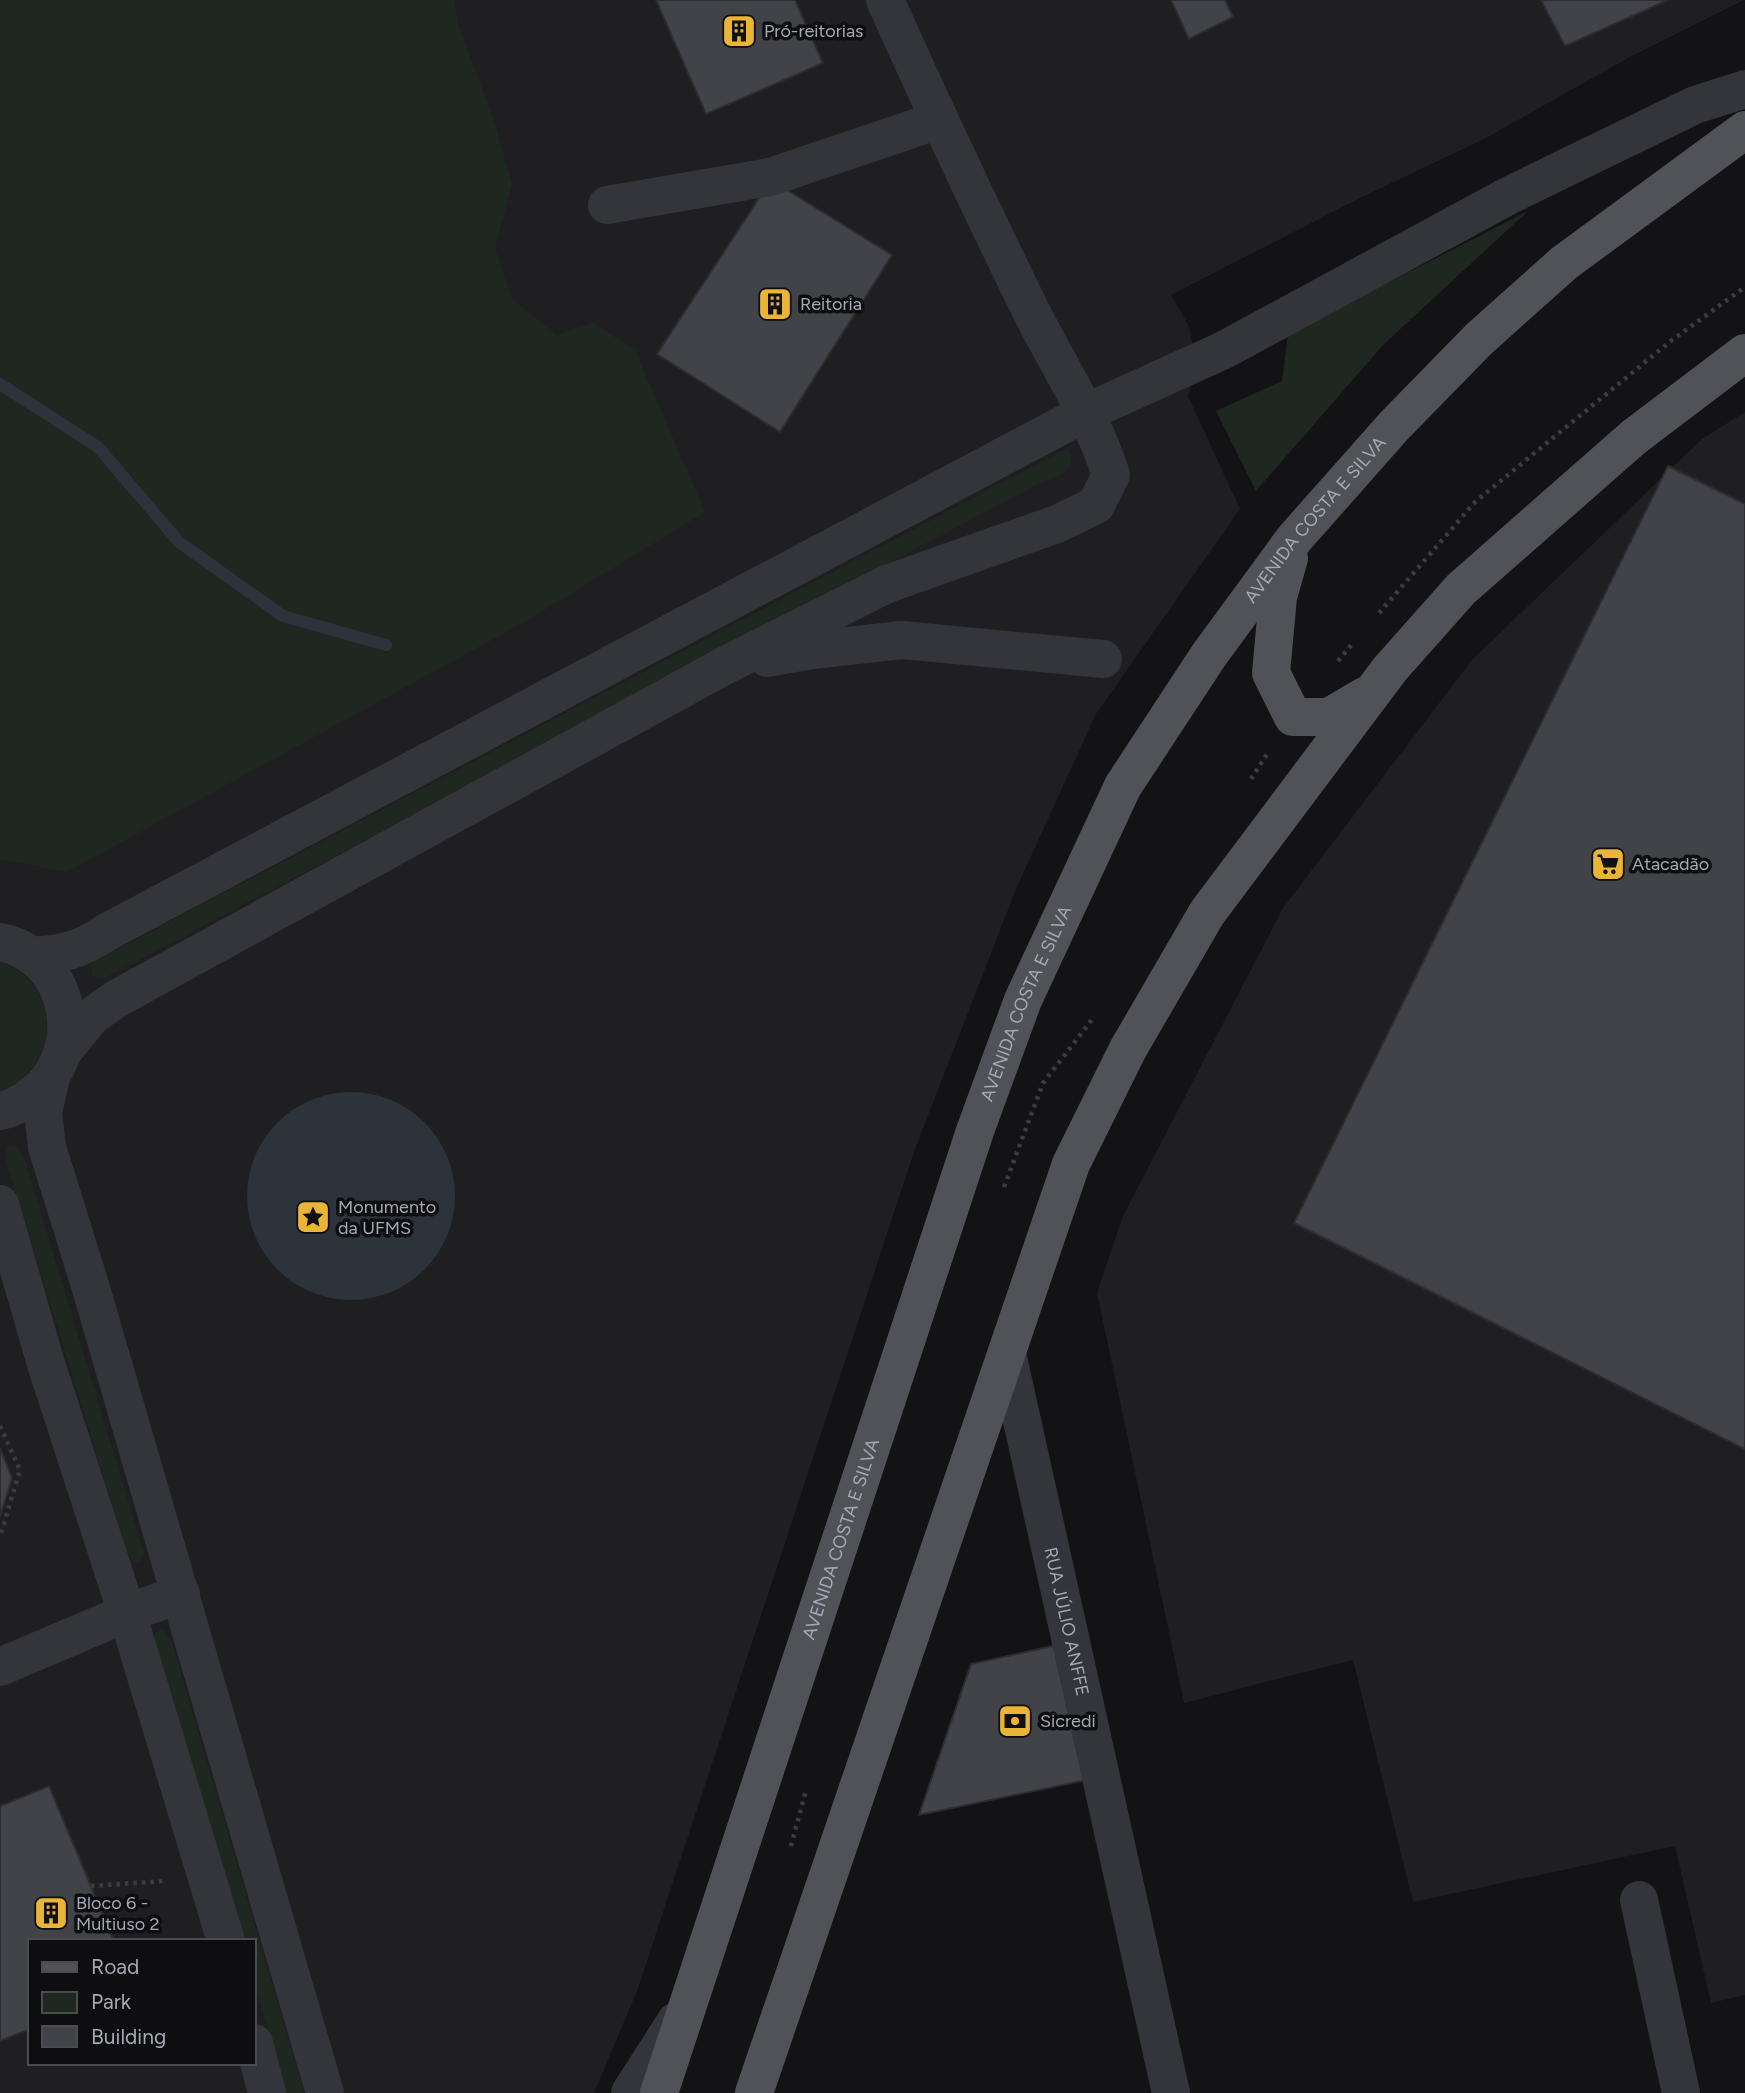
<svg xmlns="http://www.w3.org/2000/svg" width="1745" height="2093" viewBox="0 0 1745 2093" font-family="Figtree,sans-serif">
  <rect width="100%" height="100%" fill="#131315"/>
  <path fill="#1f1f22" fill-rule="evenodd" d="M0,0H1744L1628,58L1484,139L1360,198L1171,295L1189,326L1196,364L1188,396L1240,509L1096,714L1016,889L915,1149L637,1991L594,2093H0ZM30,1941H254V2063H30Z
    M1745,412V1995L1711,2003L1675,1846L1413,1902L1353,1660L1184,1703L1097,1293L1123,1216L1283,908L1472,660L1702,439Z"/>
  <path fill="#1f2721" d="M0,0H455L457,21L493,117L512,184L495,248L512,299L557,335L593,323L635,350L705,512L521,624L67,872L0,859Z
    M1528,211L1383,345L1256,491L1216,411L1282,381L1288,334Z
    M1068,448C1079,471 1060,476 1042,482L105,978L97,979L92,975L91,966L95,961Z
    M0,962C63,984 62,1068 0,1091Z
    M14,1145L24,1157L143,1550V1556L140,1561L135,1562L127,1553L7,1163L5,1154L8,1147Z
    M163,1630L172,1642L304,2093H286L254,1982V1941H242L154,1638L156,1632Z"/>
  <path fill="#2c333a" d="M247 1196a104 104 0 1 1 208 0a104 104 0 1 1-208 0Z"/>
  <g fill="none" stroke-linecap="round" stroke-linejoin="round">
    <path stroke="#2c333a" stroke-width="12" d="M0,384L98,447L179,542L283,616L386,645"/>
  </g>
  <path fill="#424348" stroke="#2d2d31" stroke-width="2" d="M656,0H795L823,63L706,114Z
    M1171,0H1225L1233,17L1189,39Z
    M1541,0H1668L1565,46Z
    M771,180L892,255L780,432L657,354Z
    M1668,466L1745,504V1449L1294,1223Z
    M0,1448L12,1478L0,1517Z
    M1062,1644L1091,1779L919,1815L971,1664Z
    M49,1786L114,1941H30V2029L0,2041V1806Z"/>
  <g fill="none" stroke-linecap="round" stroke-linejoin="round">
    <path stroke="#3a3c40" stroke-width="4.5" stroke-dasharray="3.5 5" stroke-linecap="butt" d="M1379,613L1475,502L1672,340L1745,287
      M1338,661L1353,643
      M1251,779L1269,751
      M1004,1187L1043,1083L1094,1017
      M0,1426L20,1470L0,1537
      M791,1846L806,1790
      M91,1886L164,1881"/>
    <g stroke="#34353a" stroke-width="38">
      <path d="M607,205L770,177L939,120"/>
      <path d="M767,658L812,650L902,640L1103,659"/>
      <path d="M0,942C67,955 87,1040 42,1087C30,1098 16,1108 0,1111"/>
      <path d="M32,956C63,954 81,950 107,932L1085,413L1224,350L1508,196L1695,105L1745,89"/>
      <path d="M65,1049L92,1016L116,999L724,666L887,584L1057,524L1096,505L1111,475C1093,418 1059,366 1032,313C981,209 932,105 885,0"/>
      <path d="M51,1078L43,1112L47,1147L90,1285L325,2093"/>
      <path d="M0,1204L46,1364L127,1613L226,1941"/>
      <path id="s1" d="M1007,1353L1171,2093"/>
      <path d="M0,1667L127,1613L181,1594"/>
      <path d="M1639,1900L1681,2093"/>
      <path d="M254,2043L267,2093"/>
      <path d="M630,2093L676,2021"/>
    </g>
    <g stroke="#505258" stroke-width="38">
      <path d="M1289,558L1278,597L1271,673L1293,717H1329L1365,696"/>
      <path id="s2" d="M659,2093L975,1131L1023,1000L1123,786L1209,655L1294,539L1394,426L1479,339L1564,263L1745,130"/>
      <path d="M754,2093L1071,1164L1128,1049L1207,913L1390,669L1461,589L1634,437L1745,353"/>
    </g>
  </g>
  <defs>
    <g id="building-square" transform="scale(1.75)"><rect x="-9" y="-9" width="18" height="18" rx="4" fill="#eab436" stroke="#0e0e10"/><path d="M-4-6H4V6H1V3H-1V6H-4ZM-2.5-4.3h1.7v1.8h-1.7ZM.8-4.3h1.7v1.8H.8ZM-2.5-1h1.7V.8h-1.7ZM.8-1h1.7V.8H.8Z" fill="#111"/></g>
    <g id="supermarket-square" transform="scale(1.75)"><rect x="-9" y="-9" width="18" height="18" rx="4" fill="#eab436" stroke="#0e0e10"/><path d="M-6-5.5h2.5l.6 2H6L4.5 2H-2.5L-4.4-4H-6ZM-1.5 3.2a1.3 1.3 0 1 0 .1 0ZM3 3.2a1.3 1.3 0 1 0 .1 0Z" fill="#111"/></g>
    <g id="sight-square" transform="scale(1.75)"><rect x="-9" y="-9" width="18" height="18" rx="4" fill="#eab436" stroke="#0e0e10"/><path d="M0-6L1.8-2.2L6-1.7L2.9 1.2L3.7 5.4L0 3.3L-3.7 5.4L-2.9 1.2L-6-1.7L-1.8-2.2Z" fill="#111"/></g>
    <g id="bank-square" transform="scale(1.75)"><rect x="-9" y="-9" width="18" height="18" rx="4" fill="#eab436" stroke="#0e0e10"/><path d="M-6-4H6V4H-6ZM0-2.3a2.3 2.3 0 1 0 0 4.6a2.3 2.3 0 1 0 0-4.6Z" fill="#111"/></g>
  </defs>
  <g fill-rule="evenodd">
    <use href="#building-square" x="739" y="31"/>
    <use href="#building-square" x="775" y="304"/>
    <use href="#supermarket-square" x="1608" y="864"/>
    <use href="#sight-square" x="313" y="1217"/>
    <use href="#bank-square" x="1015" y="1721"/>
    <use href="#building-square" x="51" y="1913"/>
  </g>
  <g text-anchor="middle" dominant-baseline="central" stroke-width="7" stroke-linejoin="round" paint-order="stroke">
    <g font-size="18" fill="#a5a9b5" stroke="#0e0e10" text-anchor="start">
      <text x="764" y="31">Pró-reitorias</text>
      <text x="800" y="304">Reitoria</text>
      <text x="1632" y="864">Atacadão</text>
      <text x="338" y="1207">Monumento<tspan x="338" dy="21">da UFMS</tspan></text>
      <text x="1040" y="1721">Sicredi</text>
      <text x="76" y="1903">Bloco 6 -<tspan x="76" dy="21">Multiuso 2</tspan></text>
    </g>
    <g font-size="18" fill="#a5a9b5" stroke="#0e0e10">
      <text stroke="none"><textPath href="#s2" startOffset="1717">AVENIDA COSTA E SILVA</textPath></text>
      <text stroke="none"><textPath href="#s2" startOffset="1150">AVENIDA COSTA E SILVA</textPath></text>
      <text stroke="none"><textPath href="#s2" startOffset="583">AVENIDA COSTA E SILVA</textPath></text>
      <text stroke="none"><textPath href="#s1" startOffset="275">RUA JÚLIO ANFFE</textPath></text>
    </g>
  </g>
  <rect x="28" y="1939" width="228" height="126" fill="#0e0e10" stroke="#4a4c52" stroke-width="2"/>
  <rect x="42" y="1962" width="35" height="10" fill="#505258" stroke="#4a4c52" stroke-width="2"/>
  <text x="91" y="1974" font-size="21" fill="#a5a9b5">Road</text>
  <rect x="42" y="1992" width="35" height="21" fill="#1f2721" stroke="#4a4c52" stroke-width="2"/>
  <text x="91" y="2009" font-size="21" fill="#a5a9b5">Park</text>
  <rect x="42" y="2026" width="35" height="21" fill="#424348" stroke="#4a4c52" stroke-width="2"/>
  <text x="91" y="2044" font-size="21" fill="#a5a9b5">Building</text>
</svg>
